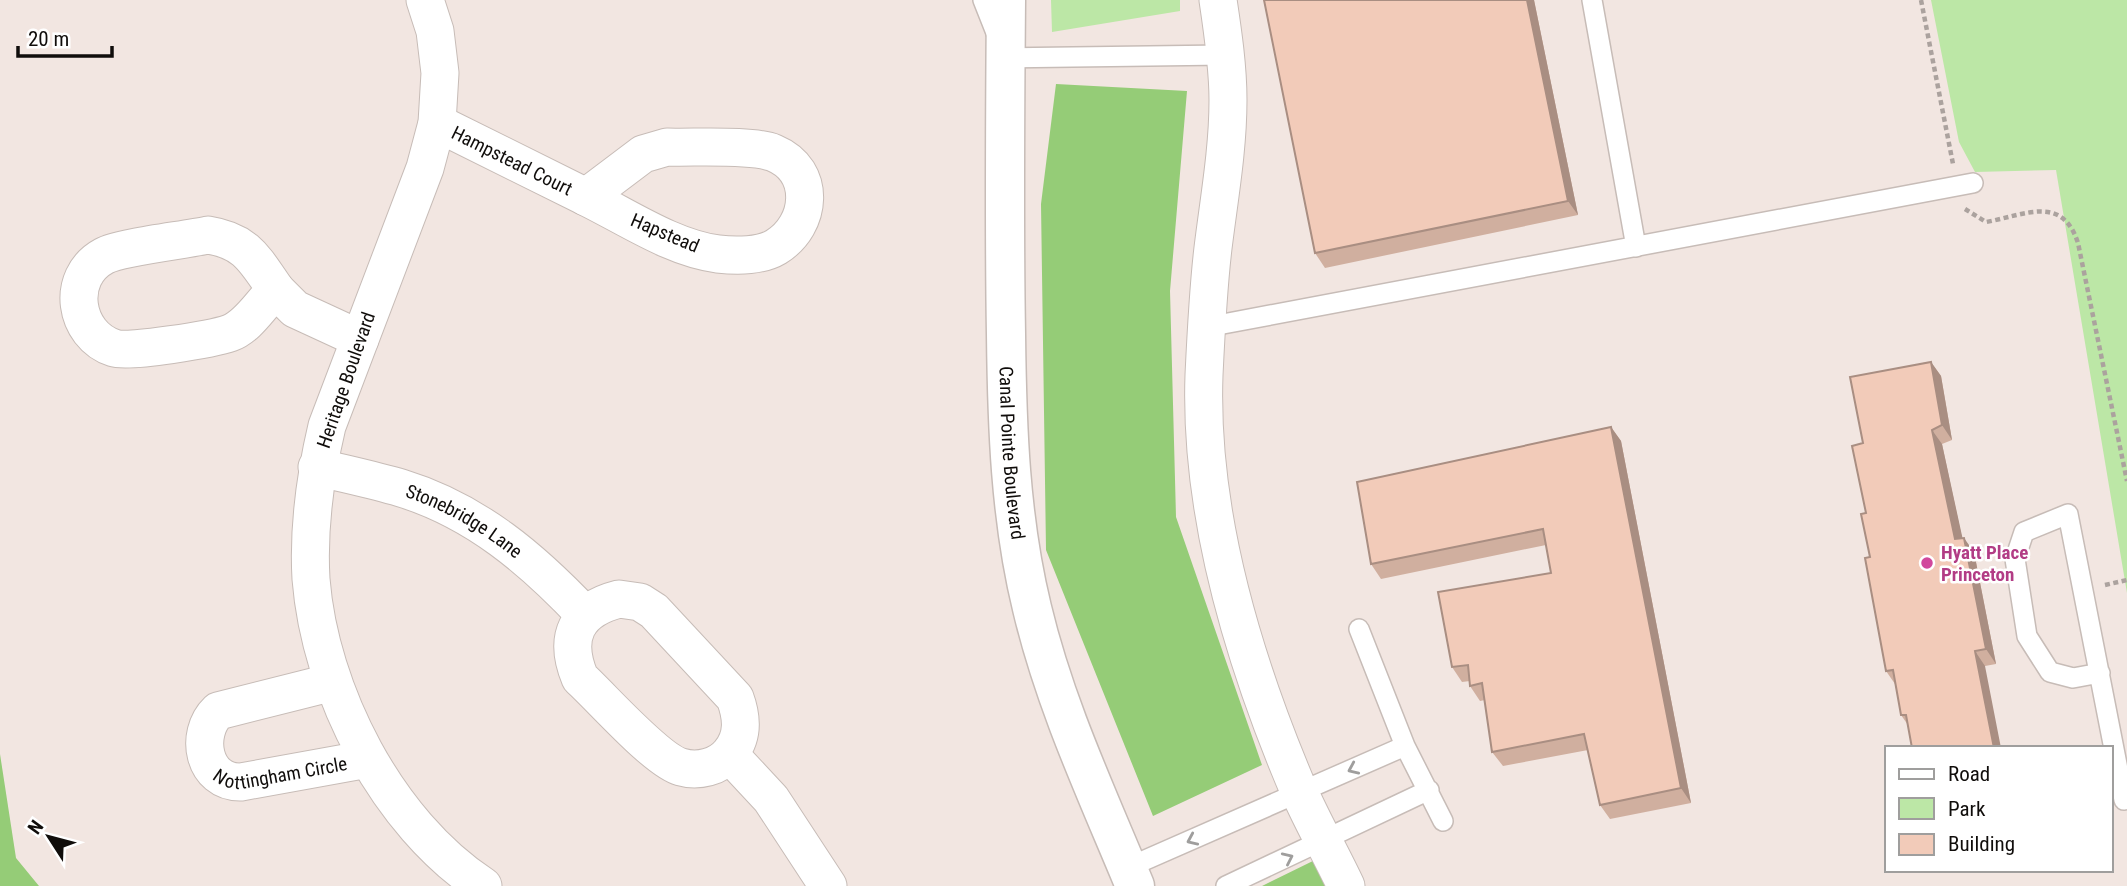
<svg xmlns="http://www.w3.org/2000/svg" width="2127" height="886" viewBox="0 0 2127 886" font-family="'Roboto Condensed',sans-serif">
  <rect width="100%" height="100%" fill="#f2e6e1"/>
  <path fill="#bce7a6" d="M1051,0H1180V11L1052,32Z
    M1931,0H2127V593L2056,170L1975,172L1959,142Z"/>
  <path fill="#95cc77" d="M1056,84L1187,91L1170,291L1176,517L1262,765L1153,816L1046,550L1041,204Z
    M0,754L16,858L39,886H0Z
    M1319,858L1332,886H1262Z"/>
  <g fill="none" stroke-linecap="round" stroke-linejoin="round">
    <g stroke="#c7bcb7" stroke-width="22">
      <path id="lane" d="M983,0L1006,58L1225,55
        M1592,0L1636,247
        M1207,327L1973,183
        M1359,629L1405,746L1443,821
        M2100,673L2073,678L2050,672L2027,636L2015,559L2024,532L2068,514L2124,800L2127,799
        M1127,868L1405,746
        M1226,886L1429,790"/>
    </g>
    <g stroke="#c7bcb7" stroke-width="39">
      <g id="street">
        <path d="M425,0L435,31L440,73L437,123L425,168L327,426C315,477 308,527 311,579C320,692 387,823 483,886"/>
        <path d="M1218,0C1223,33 1228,67 1228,100C1228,150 1219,199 1213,248C1208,290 1206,333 1204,375C1199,516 1244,662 1299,791C1313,823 1331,854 1346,886"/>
        <path id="s1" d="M437,123L586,197"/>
        <path d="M667,147C693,148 752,144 774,153C817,171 812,225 776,247C761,256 736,256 718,254C672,248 627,217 586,197L643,154Z"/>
        <path d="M208,235C247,241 255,260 276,290C261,303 249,326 230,333C213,339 129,353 114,348C74,335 65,277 104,256C120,247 186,240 208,235Z"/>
        <path d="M276,290L295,309L360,339"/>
        <path id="s2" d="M317,467C345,474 374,480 401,488C476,511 532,559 585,615"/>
        <path d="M619,599L640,602L654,611L735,698C742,717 744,736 730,753C719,767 698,772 681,767C656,760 602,698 580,678C563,637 576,610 619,599Z"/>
        <path id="s3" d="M333,682L218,711C194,734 203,783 241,782L368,759"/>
        <path d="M730,755L771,799L828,886"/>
      </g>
    </g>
    <g stroke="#c7bcb7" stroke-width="41">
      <g id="secondary">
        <path id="s4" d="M1006,0C1005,112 1004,223 1006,334C1007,426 1010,518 1032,608C1055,705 1097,794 1135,886"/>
      </g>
    </g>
    <path stroke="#aba29e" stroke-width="4.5" stroke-dasharray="5 3.5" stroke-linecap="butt" d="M1921,0L1953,164
      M1965,209L1986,222C2025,215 2062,194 2078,243L2127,481
      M2105,585L2127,580"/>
    <use href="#lane" stroke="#fff" stroke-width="19"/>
    <use href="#street" stroke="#fff" stroke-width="37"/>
    <use href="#secondary" stroke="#fff" stroke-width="38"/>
  </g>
  <path fill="#d0af9f" d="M1264,0H1534L1578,215L1325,268L1315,253Z
    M1931,362L1941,376L1952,440L1942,444L1962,538L1974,552L1996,664L1985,666L1908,725L1901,715L1895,684L1886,671L1870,557L1866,513L1863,443Z
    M1611,427L1621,441L1691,803L1610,819L1600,805L1588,750L1503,766L1492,752L1485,700L1480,701L1470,686V681L1462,682L1452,667L1551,573L1546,545L1381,579L1371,564Z"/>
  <path fill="#a98e82" d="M1527,0H1534L1578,215L1568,201Z
    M1931,362L1941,376L1952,440L1942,425Z
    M1611,427L1621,441L1691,803L1681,788Z
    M1932,430L1942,444L1966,554L1955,539Z
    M1964,538L1974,552L1996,664L1986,649Z
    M1975,651L1985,666L2001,748H1994Z"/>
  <path fill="#f2cbb9" stroke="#a98e82" stroke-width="2" d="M1264,0H1527L1568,201L1315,253Z
    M1931,362L1942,425L1932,430L1955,539L1964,538L1986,649L1975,651L1994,748H1912L1906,715H1901L1893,670L1886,671L1865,558L1870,557L1861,514L1866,513L1852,446L1863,443L1850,377Z
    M1611,427L1681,788L1600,805L1584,734L1492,752L1482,683L1470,686L1468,665L1452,667L1438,592L1551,573L1543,529L1371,564L1357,482Z"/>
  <defs><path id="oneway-chevron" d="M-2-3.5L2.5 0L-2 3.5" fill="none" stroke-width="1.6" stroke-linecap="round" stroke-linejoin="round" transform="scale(1.75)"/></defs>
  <g stroke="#9f9e9d">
    <use href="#oneway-chevron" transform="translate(1353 769) rotate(156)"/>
    <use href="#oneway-chevron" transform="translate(1192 840) rotate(156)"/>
    <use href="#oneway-chevron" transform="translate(1288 858) rotate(-25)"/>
  </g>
  <circle fill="#d1479c" stroke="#fff" stroke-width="2.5" cx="1927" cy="563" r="7"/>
  <g text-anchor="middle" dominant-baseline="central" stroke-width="5" stroke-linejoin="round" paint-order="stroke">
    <g font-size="19" fill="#100d0b" stroke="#fff">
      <text stroke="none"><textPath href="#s1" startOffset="84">Hampstead Court</textPath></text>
      <text transform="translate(665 233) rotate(23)">Hapstead</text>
      <text transform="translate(346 380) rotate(-71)">Heritage Boulevard</text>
      <text stroke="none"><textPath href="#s4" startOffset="453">Canal Pointe Boulevard</textPath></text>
      <text stroke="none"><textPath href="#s2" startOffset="158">Stonebridge Lane</textPath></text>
      <text stroke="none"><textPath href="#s3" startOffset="254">Nottingham Circle</textPath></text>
    </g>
    <g font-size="19" font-weight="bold" fill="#b23c85" stroke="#fff" text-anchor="start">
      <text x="1941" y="552">Hyatt Place<tspan x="1941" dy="22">Princeton</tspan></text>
    </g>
  </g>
  <rect x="1885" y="746" width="228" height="126" fill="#ffffff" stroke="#9f9e9d" stroke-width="2"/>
  <rect x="1899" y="769" width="35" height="10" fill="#ffffff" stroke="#9f9e9d" stroke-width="2"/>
  <text x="1948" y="781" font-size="21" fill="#100d0b">Road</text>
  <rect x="1899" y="798" width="35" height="21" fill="#bce7a6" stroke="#9f9e9d" stroke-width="2"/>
  <text x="1948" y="816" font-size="21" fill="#100d0b">Park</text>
  <rect x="1899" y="834" width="35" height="21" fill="#f2cbb9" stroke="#9f9e9d" stroke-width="2"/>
  <text x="1948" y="851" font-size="21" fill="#100d0b">Building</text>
  <g transform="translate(49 837) rotate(306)" stroke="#ffffff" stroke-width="5" paint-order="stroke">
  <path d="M0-5L12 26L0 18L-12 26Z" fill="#100d0b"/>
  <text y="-10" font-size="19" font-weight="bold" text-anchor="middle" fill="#100d0b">N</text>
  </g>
  <path d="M18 46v10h94v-10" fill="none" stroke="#100d0b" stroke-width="3.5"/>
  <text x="28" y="46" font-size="21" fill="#100d0b" stroke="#ffffff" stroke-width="5" paint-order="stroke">20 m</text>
</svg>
